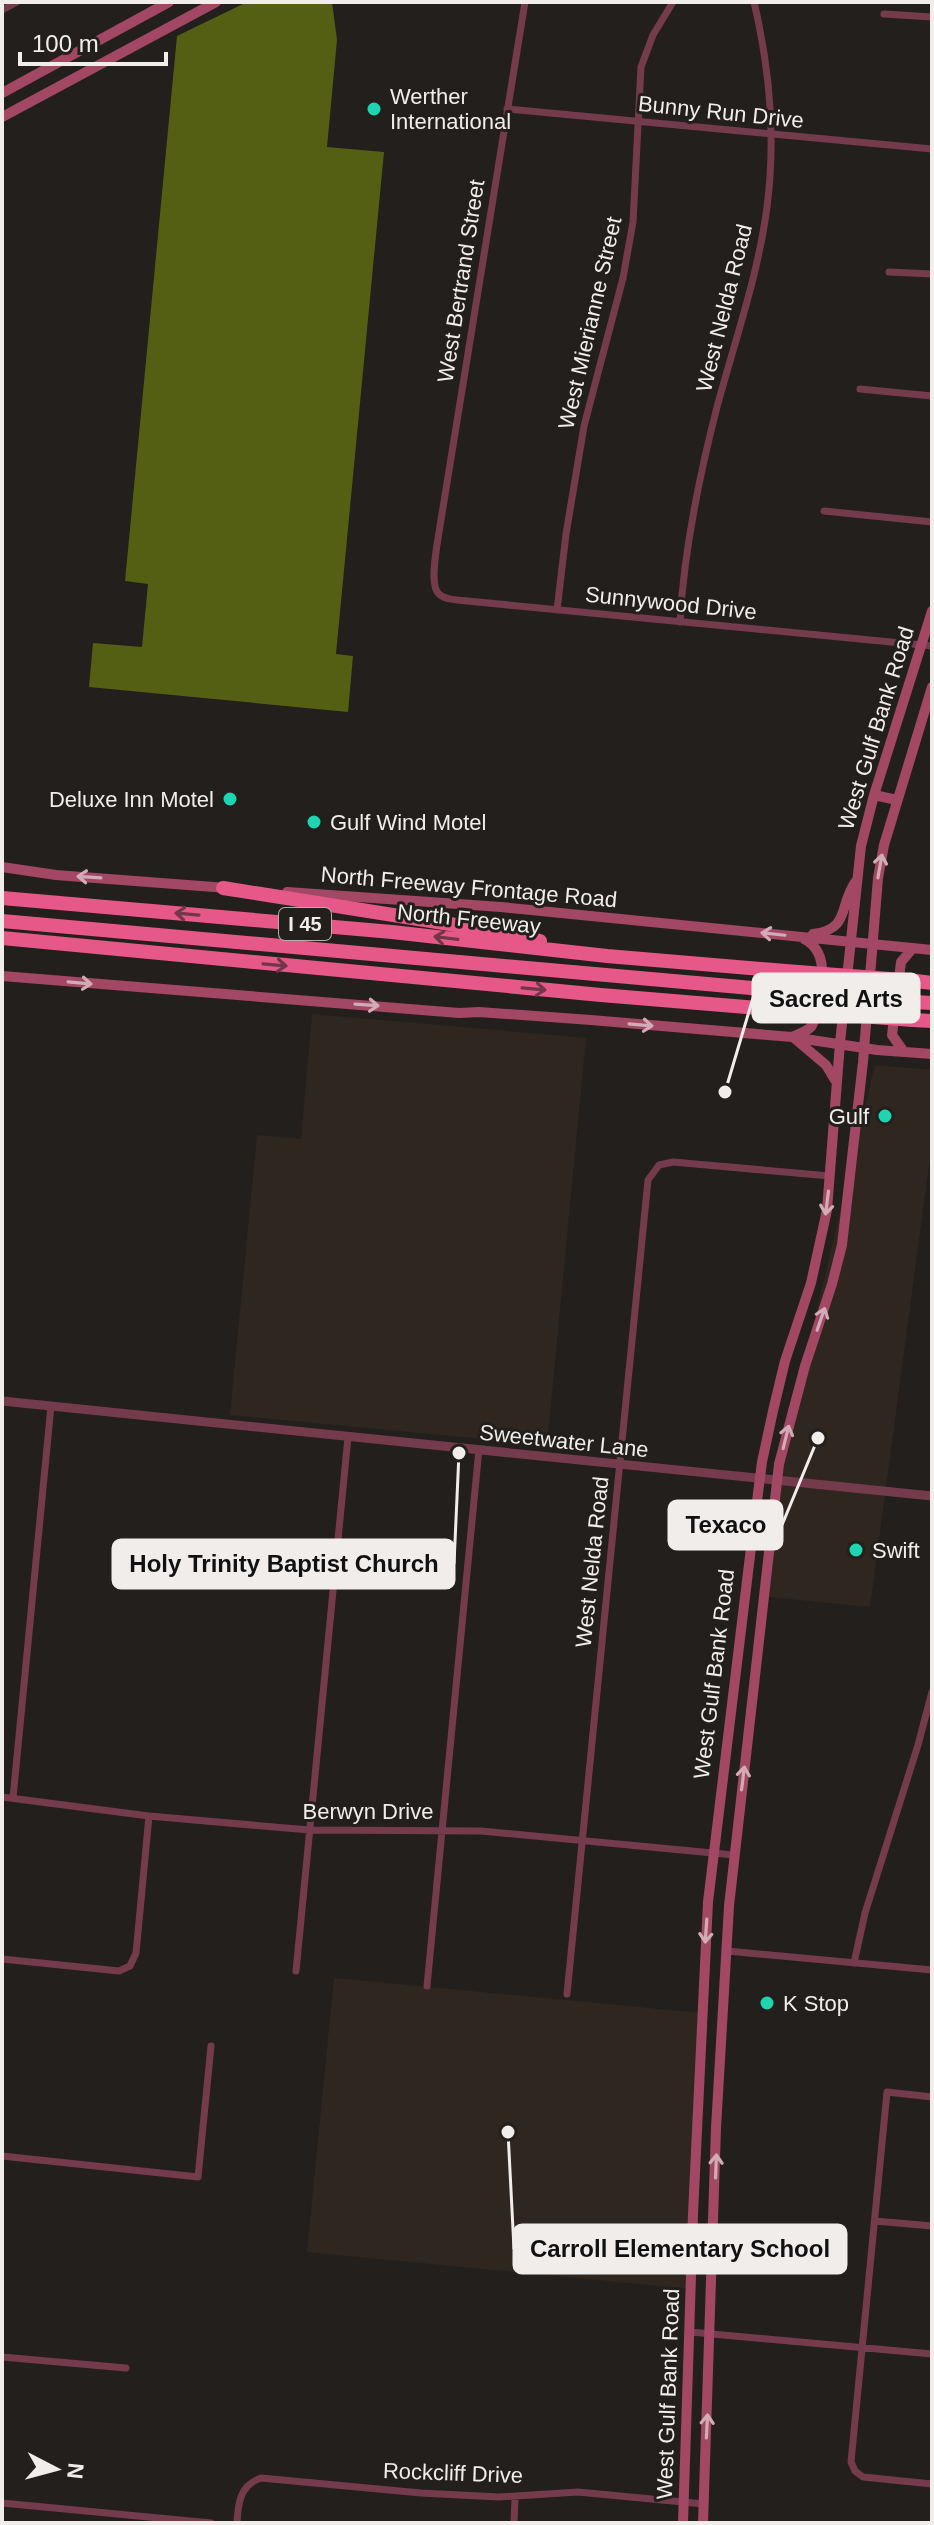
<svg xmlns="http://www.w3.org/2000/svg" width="934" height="2525" viewBox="0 0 934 2525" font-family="Helvetica,sans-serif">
  <rect width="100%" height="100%" fill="#231f1c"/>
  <path fill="#302620" d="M312,1014L586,1038L547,1445L230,1415L257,1135L301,1139Z
    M875,1065L932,1070V1142L870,1607L769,1597L784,1448Z
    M334,1978L701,2013L691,2289L307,2252Z"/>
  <path fill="#545f13" d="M247,2H332L337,40L327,147L384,152L336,654L353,656L348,712L89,687L93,643L142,647L148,584L125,581L177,36Z"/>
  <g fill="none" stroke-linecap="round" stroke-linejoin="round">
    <path stroke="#743b4c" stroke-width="7" d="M525,2L440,526C438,541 428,585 439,594C444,599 450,599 457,600L932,646
      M2,10L17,2
      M884,14L932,17
      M507,109L932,149
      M889,272L932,274
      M860,389L932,396
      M824,511L932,522
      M557,610L566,534L584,426L623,278L633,222L641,67L653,35L673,2
      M680,622C684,549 699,477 717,407C735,340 758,276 767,207C776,138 770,70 754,2
      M2,1797L149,1816L309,1830L481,1831L734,1855
      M13,1798L51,1406
      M727,1951L932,1970
      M2,1959L119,1971L130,1966L136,1953L149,1816
      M854,1963L865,1913L918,1745L932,1692
      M296,1971L348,1437
      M427,1986L479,1449
      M567,1994L648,1180L659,1165L673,1162L830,1176
      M932,2097L887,2092L851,2462L855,2471L863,2477L932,2484
      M2,2156L198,2177L211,2046
      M875,2221L932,2226
      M690,2332L932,2354
      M2,2357L126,2368
      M2,2503L211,2523
      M237,2523C238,2503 240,2485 261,2478L421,2493L499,2497L578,2492L704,2504
      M514,2523L515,2497"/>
    <path stroke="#743b4c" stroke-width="9" d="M2,1401L932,1496"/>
    <path stroke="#a24864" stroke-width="10" d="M2,93L169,2
      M2,117L216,2
      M874,795L897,800
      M2,867L56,875L227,888
      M287,892L501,907L932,950
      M813,934C851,929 838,906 856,881
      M2,976L459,1013L479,1012L591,1020L792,1037L877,1050L932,1054
      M794,1036C799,1034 807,1031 811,1027C816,1020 817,1010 818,1002C823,980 828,951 804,939
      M794,1038L826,1065L835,1080
      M904,1052L892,1035L901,962L913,948
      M683,2523L693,2214L708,1902L750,1556L762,1462L773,1411L785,1361L811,1283L827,1210L840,1043L861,846L874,795L932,611
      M703,2523L716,2128L729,1906L779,1464L805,1366L832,1284L842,1245L863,1062L878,878L884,845L932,687"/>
    <path stroke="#e65888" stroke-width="14" d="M223,888L500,932L540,941
      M2,898L392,932L607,956L798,972
      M2,921L796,992
      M2,938L601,995L794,1011
      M916,981L932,983
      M914,1002L932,1003
      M913,1020L932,1021"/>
    <path stroke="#e65888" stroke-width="14" d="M798,972L916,981
      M796,992L914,1002
      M794,1011L913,1020"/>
  </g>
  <defs><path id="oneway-shaft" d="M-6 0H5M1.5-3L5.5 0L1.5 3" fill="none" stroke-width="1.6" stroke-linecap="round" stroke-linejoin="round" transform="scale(2)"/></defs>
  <g stroke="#d1abb5">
    <use href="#oneway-shaft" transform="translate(880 866) rotate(-80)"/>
    <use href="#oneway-shaft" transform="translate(89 877) rotate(-176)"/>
    <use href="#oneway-shaft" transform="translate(773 934) rotate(-174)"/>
    <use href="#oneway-shaft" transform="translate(80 983) rotate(5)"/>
    <use href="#oneway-shaft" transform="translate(367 1005) rotate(4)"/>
    <use href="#oneway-shaft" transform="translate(641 1025) rotate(5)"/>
    <use href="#oneway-shaft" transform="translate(827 1203) rotate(97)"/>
    <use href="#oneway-shaft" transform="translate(821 1319) rotate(-71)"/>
    <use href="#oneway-shaft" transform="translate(786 1437) rotate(-76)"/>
    <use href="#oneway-shaft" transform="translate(743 1778) rotate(-83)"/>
    <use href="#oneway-shaft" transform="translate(706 1931) rotate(94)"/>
    <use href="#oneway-shaft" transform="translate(716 2166) rotate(-88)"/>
    <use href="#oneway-shaft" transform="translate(707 2426) rotate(-87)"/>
  </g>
  <g stroke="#713647">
    <use href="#oneway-shaft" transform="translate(187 914) rotate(-175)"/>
    <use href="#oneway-shaft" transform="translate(446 938) rotate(-173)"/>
    <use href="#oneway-shaft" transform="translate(275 965) rotate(5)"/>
    <use href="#oneway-shaft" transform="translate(534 989) rotate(5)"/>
  </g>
  <g fill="#1dd5b1" stroke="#231f1c" stroke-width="3">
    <circle cx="374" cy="109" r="8"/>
    <circle cx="230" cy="799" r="8"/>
    <circle cx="314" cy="822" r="8"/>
    <circle cx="885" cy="1116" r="8"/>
    <circle cx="856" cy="1550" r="8"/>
    <circle cx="767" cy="2003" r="8"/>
  </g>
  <g text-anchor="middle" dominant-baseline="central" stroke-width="6" stroke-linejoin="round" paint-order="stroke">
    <rect fill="#231f1c" stroke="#b2afad" stroke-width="2" x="279" y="908" width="52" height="32" rx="6"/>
    <g font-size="20" font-weight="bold" fill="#f0edeb">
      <text x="305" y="924">I 45</text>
    </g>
    <g font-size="22" fill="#f0edeb" stroke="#231f1c" text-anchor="start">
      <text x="390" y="96">Werther<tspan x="390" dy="25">International</tspan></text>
      <text x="214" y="799" text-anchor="end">Deluxe Inn Motel</text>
      <text x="330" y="822">Gulf Wind Motel</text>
      <text x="869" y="1116" text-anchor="end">Gulf</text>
      <text x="872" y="1550">Swift</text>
      <text x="783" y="2003">K Stop</text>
    </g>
    <g font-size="22" fill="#f0edeb" stroke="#231f1c">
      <text transform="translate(721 112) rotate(6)">Bunny Run Drive</text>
      <text transform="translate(461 281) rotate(-81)">West Bertrand Street</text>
      <text transform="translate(724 308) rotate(-76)">West Nelda Road</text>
      <text transform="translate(590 323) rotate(-77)">West Mierianne Street</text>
      <text transform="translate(671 603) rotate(6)">Sunnywood Drive</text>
      <text transform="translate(876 728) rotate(-73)">West Gulf Bank Road</text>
      <text transform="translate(469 887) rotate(5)">North Freeway Frontage Road</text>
      <text transform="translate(469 919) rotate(6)">North Freeway</text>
      <text transform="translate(564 1441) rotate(6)">Sweetwater Lane</text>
      <text transform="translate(592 1562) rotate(-84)">West Nelda Road</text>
      <text transform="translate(714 1674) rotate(-83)">West Gulf Bank Road</text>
      <text x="368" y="1811">Berwyn Drive</text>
      <text transform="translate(668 2394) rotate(-88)">West Gulf Bank Road</text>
      <text transform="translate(453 2473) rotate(2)">Rockcliff Drive</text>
    </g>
  </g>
  <path fill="none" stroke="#f0edeb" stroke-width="3" d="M725 1092L753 998M818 1438L782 1525M459 1453L454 1564M508 2132L514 2249"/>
  <g fill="#f0edeb" stroke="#231f1c" stroke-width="3">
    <circle cx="725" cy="1092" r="8"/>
    <circle cx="818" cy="1438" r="8"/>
    <circle cx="459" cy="1453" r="8"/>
    <circle cx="508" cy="2132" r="8"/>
  </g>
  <g fill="#f0edeb" stroke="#f0edeb" stroke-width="3">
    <rect x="753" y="974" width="166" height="48" rx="8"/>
    <rect x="669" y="1501" width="113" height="48" rx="8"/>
    <rect x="113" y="1540" width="341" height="48" rx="8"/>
    <rect x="514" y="2225" width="332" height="48" rx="8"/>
  </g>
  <g font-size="24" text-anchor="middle" font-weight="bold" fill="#111">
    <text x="836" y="1007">Sacred Arts</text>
    <text x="726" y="1533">Texaco</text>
    <text x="284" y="1572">Holy Trinity Baptist Church</text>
    <text x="680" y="2257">Carroll Elementary School</text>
  </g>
  <rect width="934" height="2525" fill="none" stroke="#f0edeb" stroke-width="8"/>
  <g transform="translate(56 2469) rotate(96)" stroke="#231f1c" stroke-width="6" paint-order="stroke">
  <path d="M0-6L14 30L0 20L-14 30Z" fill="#f0edeb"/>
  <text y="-12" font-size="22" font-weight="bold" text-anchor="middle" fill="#f0edeb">N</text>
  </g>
  <path d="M20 52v12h146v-12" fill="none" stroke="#f0edeb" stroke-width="4"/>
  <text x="32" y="52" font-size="24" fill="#f0edeb" stroke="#231f1c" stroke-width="6" paint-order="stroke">100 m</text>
</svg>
